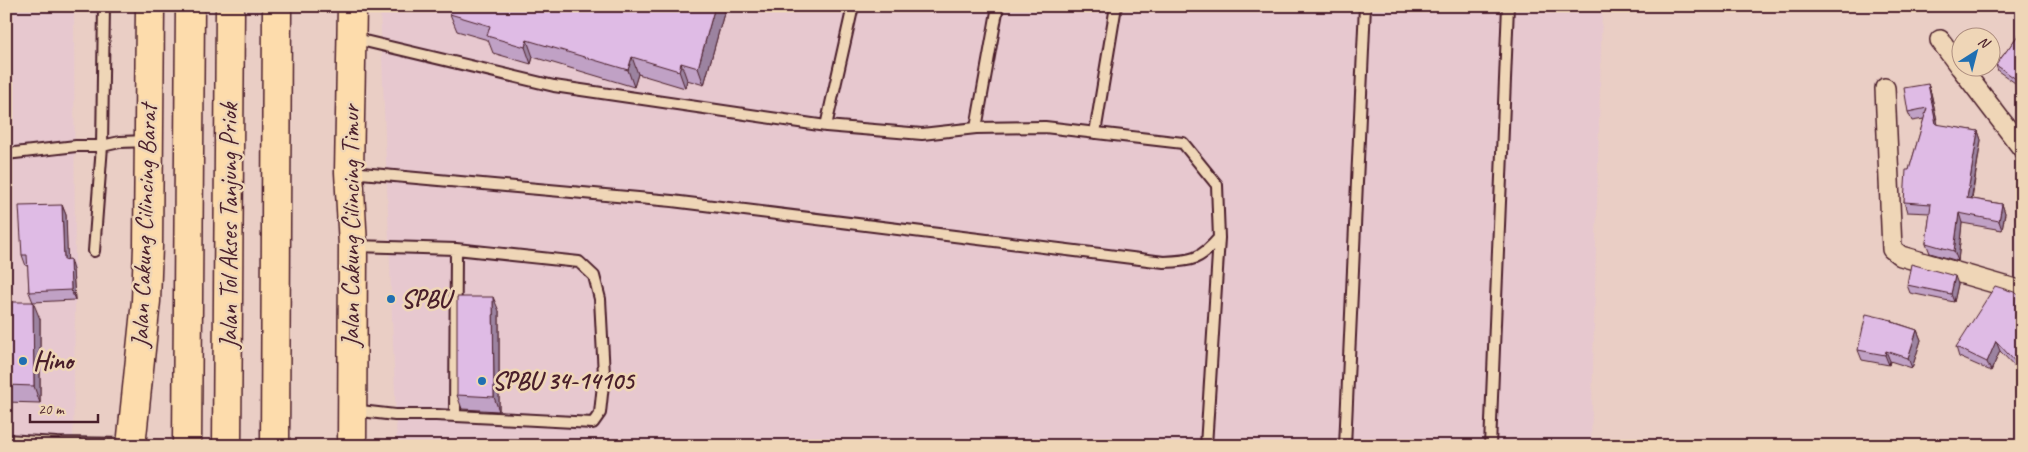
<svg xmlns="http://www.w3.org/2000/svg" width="2028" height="452" viewBox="0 0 2028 452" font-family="Caveat,sans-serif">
  <rect width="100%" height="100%" fill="#eacec5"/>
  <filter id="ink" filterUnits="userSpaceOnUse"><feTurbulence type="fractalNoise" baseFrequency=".02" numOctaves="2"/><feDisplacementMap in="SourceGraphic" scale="10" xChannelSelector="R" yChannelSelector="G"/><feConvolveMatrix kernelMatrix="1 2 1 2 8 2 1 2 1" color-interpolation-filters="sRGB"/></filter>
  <g filter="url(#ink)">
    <path fill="#e7c8cf" d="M6,6H74L75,311L73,446H6Z
      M380,6H1602L1591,446H397Z"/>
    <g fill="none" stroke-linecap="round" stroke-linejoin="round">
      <g stroke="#4a1f2b" stroke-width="14">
        <path id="service" d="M352,38L554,86L826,126L853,6
          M976,128L998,6
          M1095,133L1116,6
          M6,154L76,146H102L120,142L147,141
          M350,172L672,201L1164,262C1192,261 1200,260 1219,238L1217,185L1183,143L1045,127L976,128L922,134L826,126
          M94,251L102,146L104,6
          M352,410L395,415H436L593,423L600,413L604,375L600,299L594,276L579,262L456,249L355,246
          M455,416L456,249
          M6,440L57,443L130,444
          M1206,446L1219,238
          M1345,446L1365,6
          M1490,446L1508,6"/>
      </g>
      <g stroke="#4a1f2b" stroke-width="22">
        <path id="minor" d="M1940,40L1960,67
          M1961,68L2022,148
          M1885,88L1892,249L1901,256L2022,291"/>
      </g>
      <g stroke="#4a1f2b" stroke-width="31">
        <path id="trunk" d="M352,6L349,172L353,246L352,446
          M131,446L146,301L148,246L150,6"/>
      </g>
      <g stroke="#4a1f2b" stroke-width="31">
        <path id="motorway" d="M187,446L190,6
          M227,446L230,6
          M275,446L277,6"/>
      </g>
      <use href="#service" stroke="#efd6b7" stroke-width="10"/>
      <use href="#minor" stroke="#efd6b7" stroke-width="19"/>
      <use href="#trunk" stroke="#fddcac" stroke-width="28"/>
      <use href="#motorway" stroke="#fddcac" stroke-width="28"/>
    </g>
    <path fill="#c0a1c5" stroke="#4a1f2b" d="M726,6L704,85L687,80L685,88L638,74L634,87L533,57L531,64L493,53L488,40L457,31L450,14Z
      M2019,34L2018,85L1998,71L1996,65Z
      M1928,84L1931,93L1938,125L1978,131L1981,140L1972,199L2002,204L2005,213L2002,230L1962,223L1958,261L1930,253L1926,243L1930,213L1907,212L1904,202L1909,170L1924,119L1912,121L1908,112Z
      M62,205L66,215L67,259L73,270L75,300L33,302L29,292L28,265L26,266L22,255Z
      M1958,284L1954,302L1910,293L1907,285Z
      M2022,297V374L2000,351L1991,371L1959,357L1956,347Z
      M6,302L40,319V403L6,402Z
      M499,311V411L462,409L457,395Z
      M1892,320L1893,322L1917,330L1921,340L1912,368L1890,361L1889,365L1862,360L1858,350Z"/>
    <path fill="#9c83a0" stroke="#4a1f2b" d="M715,6H726L704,85L698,68Z
      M527,40L533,57L531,64L525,47Z
      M632,57L638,74L634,87L628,70Z
      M681,63L687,80L685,88L679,71Z
      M2022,72V80L2018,85L2016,79Z
      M1928,84L1931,93L1940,134L1936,124Z
      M1978,131L1981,140L1970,207L1967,198Z
      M2002,204L2005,213L2002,230L1999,221Z
      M62,205L66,215L68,270L64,260Z
      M1959,213L1962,223L1958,261L1954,251Z
      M70,259L73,270L75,300L71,290Z
      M1955,276L1958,284L1954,302L1951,294Z
      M493,297L499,311V411L494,397Z
      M33,302L40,319V403L34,386Z
      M1917,330L1921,340L1912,368L1908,358Z
      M1996,341L2000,351L1991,371L1987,362Z
      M1886,351L1890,361L1889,365L1885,355Z"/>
    <path fill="#dfbbe5" stroke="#4a1f2b" d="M453,6H715L698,68L681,63L679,71L632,57L628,70L527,40L525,47L487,36L490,26L450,14Z
      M2019,34L2022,35V72L2016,79L1996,65Z
      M1928,84L1936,124L1978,131L1967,198L2002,204L1999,221L1959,213L1954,251L1926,243L1931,204L1904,202L1906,170H1909L1927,108L1908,112L1904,88Z
      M62,205L64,260L70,259L71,290L29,292L27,255H22L19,206Z
      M1911,264L1955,276L1951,294L1907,285Z
      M1995,286L2014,292L2022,297V302L2020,305L2022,306V369L1996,341L1987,362L1956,347Z
      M457,297H493L494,397L457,395Z
      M6,302H33L34,386L6,385Z
      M1866,314L1892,320V322L1917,330L1908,358L1886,351L1885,355L1858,350Z"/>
  </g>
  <g fill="#1f6fb2" stroke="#efd6b7" stroke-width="2">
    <circle cx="391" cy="299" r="5"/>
    <circle cx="23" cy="361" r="5"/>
    <circle cx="482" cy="381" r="5"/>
  </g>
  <g text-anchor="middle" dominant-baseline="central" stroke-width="5" stroke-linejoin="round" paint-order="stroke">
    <g font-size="25" fill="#4a1f2b" stroke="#efd6b7">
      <text transform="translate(144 226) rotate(-88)">Jalan Cakung Cilincing Barat</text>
      <text transform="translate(229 226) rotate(-90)">Jalan Tol Akses Tanjung Priok</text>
      <text transform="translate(351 226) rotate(-90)">Jalan Cakung Cilincing Timur</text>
    </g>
    <g font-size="25" font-weight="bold" fill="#4a1f2b" stroke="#efd6b7" text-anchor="start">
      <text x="401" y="299">SPBU</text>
      <text x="33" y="361">Hino</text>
      <text x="492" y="381">SPBU 34-14105</text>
    </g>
  </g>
  <rect width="2028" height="452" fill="none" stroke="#efd6b7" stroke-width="25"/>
  <rect x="12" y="12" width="2003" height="427" fill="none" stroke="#4a1f2b" stroke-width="2" filter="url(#ink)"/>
  <g transform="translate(1976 52) rotate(36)"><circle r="24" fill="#efd6b7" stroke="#ad8d7f"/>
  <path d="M0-4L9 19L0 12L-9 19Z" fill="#1f6fb2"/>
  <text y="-8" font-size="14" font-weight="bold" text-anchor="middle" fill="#4a1f2b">N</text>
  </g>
  <path d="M30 414v8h68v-8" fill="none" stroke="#4a1f2b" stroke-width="2.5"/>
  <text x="38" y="414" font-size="15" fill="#4a1f2b" stroke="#efd6b7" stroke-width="4" paint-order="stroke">20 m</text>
</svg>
